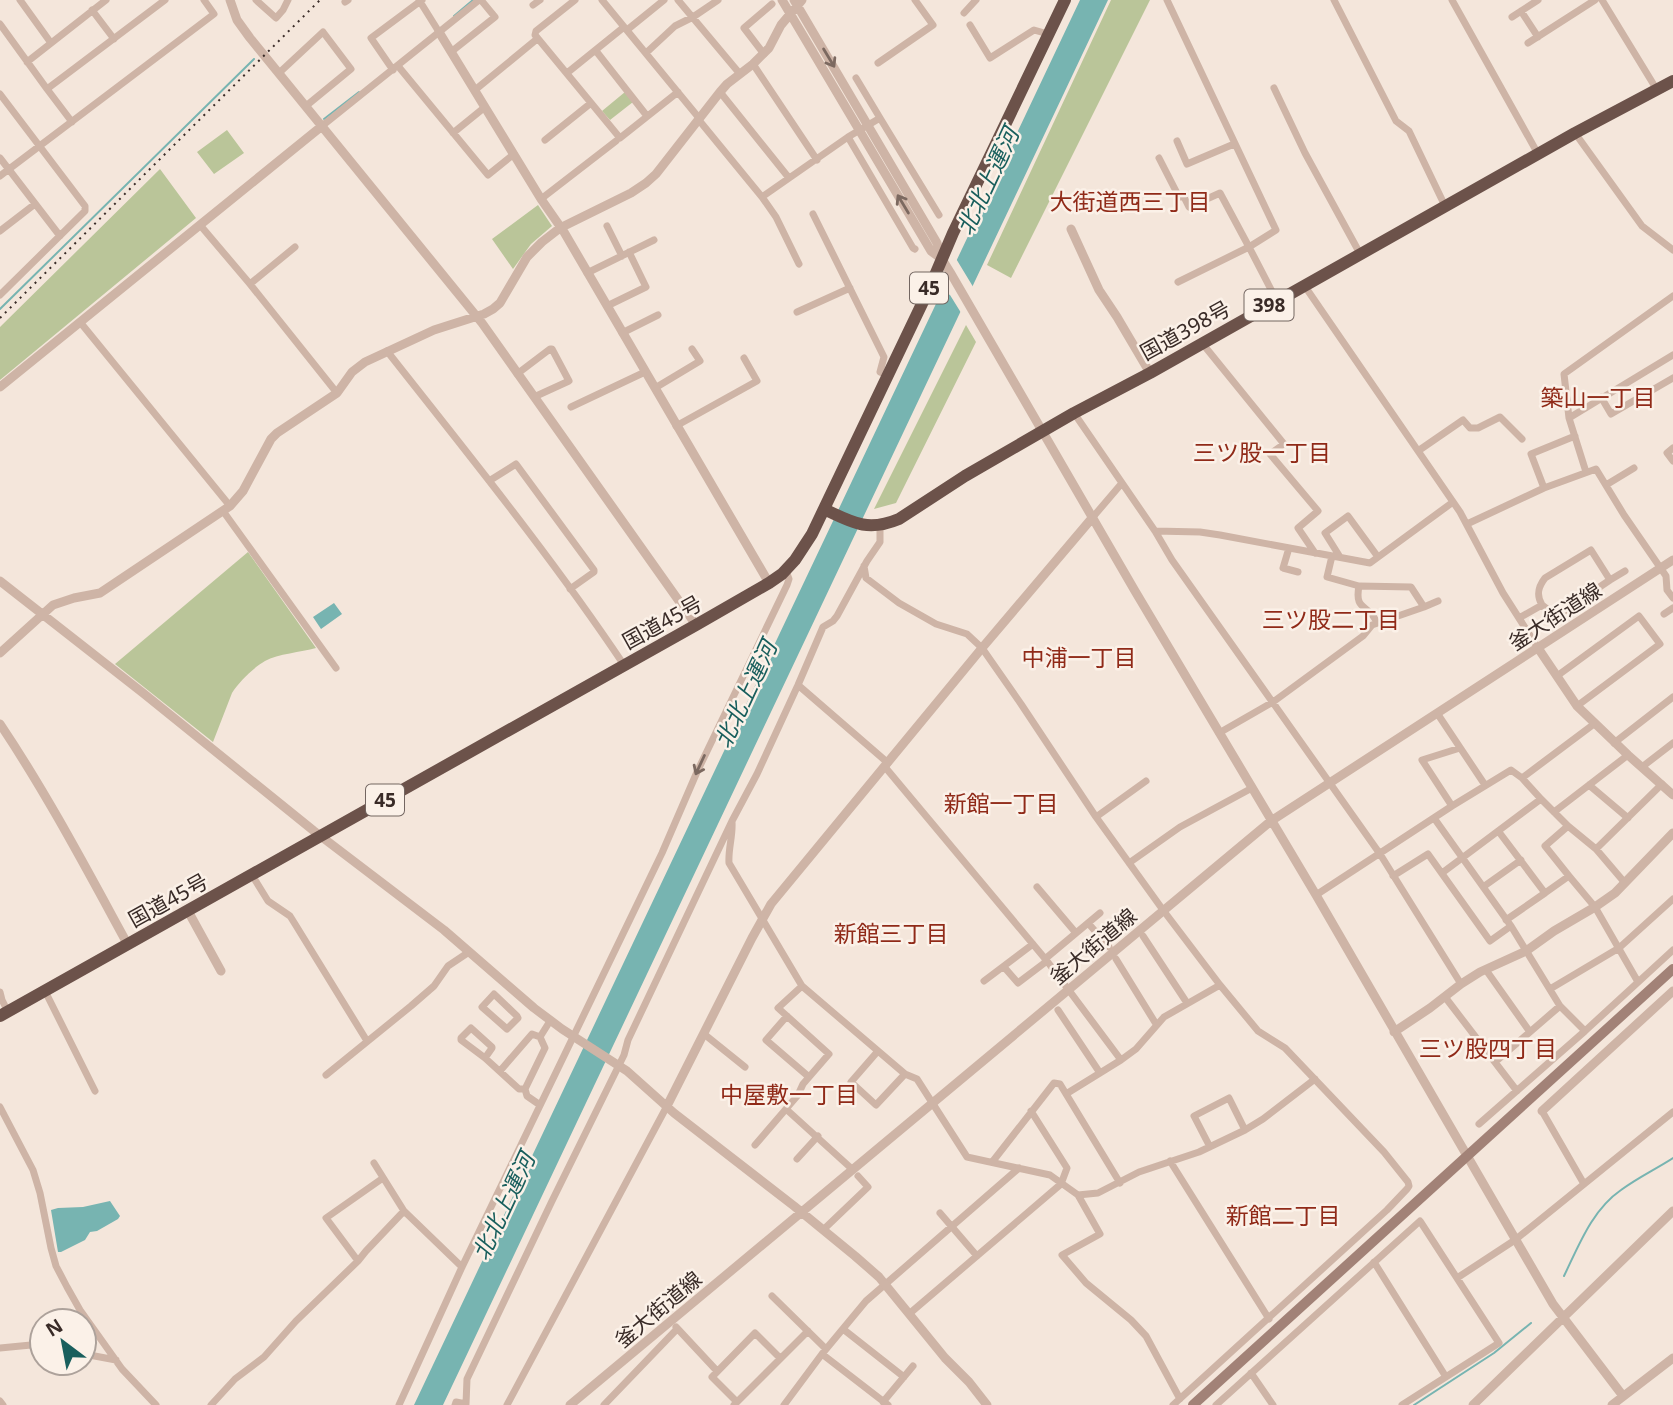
<svg xmlns="http://www.w3.org/2000/svg" width="1673" height="1405" viewBox="0 0 1673 1405" font-family="'Noto Sans','Noto Sans JP',sans-serif">
  <rect width="100%" height="100%" fill="#f4e6db"/>
  <path fill="#bac599" d="M1111,0H1150L1011,278L987,265Z
    M625,92L633,102L610,120L602,111Z
    M227,130L244,153L214,174L197,152Z
    M160,169L196,218L0,380V327Z
    M538,205L552,226L531,244L513,269L492,239Z
    M966,325L976,342L896,503L874,509Z
    M248,552L316,648C301,652 278,654 265,661C253,668 239,682 232,693L213,742L115,664Z"/>
  <path fill="#77b4b1" d="M1080,0H1108L443,1405H414Z
    M334,603L342,614L321,629L313,617Z
    M110,1201L120,1216L118,1219L97,1231L90,1232L85,1240L61,1252H58L51,1210L58,1208L83,1207Z"/>
  <path fill="#f4e6db" d="M955,257L975,290L963,316L950,295L944,292L938,293Z"/>
  <g fill="none" stroke-linecap="round" stroke-linejoin="round">
    <path stroke="#77b4b1" stroke-width="2" d="M454,16L473,0
      M324,119L359,92
      M0,309L254,59
      M1564,1276C1579,1245 1592,1210 1621,1190C1637,1178 1656,1169 1673,1158
      M1414,1405L1494,1353L1531,1323"/>
    <path stroke="#ceb4a6" stroke-width="7" d="M20,0L51,43
      M256,0L276,18L283,10L288,0
      M419,0L439,32
      M575,0L536,31L535,35L620,138L678,92
      M602,0L699,118
      M678,0L740,74
      M1167,0L1276,230L1249,247L1277,301
      M1334,0L1396,121L1409,131L1445,206
      M1452,0L1538,154
      M1602,0L1657,90
      M345,2L348,0
      M533,5L540,0
      M92,10L114,39
      M1521,11L1538,37
      M964,13L976,0
      M1512,17L1538,0
      M0,24L47,89
      M970,25L990,58L1034,30L1048,34
      M627,30L664,0
      M1528,43L1595,0
      M596,51L647,116
      M451,52L495,17L481,0
      M646,53L675,26L693,17L718,0
      M764,54L744,28L772,4
      M27,62L106,0
      M878,63L933,25L915,0
      M753,64L817,160
      M398,66L488,175L514,154
      M393,70L371,38L422,0
      M279,73L323,32L351,69L306,106
      M567,73L624,27
      M856,78L880,118
      M1274,88L1305,153L1358,250L1363,253
      M475,90L537,39
      M720,92L789,178
      M0,94L85,206V211L0,295
      M698,119L762,197L776,217L799,264
      M72,122L47,89L165,0
      M322,126L479,0
      M453,133L485,107
      M1575,133L1642,226L1673,250
      M848,137L913,248L915,249
      M545,140L591,103
      M1177,141L1187,164L1234,144
      M0,158L60,236
      M1159,158L1179,197H1184L1189,207L1220,193L1249,247L1178,282
      M0,176L214,14L204,0
      M762,197L848,137L880,118L939,215
      M541,199L616,141
      M813,214L884,357L880,372L887,375
      M200,225L250,284L337,393
      M607,226L622,256
      M0,231L35,204
      M587,273L654,240
      M250,284L295,247
      M1304,285L1460,512L1503,593L1538,648
      M607,306L646,287L629,252
      M797,312L850,288
      M80,322L230,506
      M622,333L658,315
      M1202,343L1284,444L1270,454L1318,511L1298,528L1315,553
      M387,351C468,454 551,556 624,665
      M517,374L550,349H552L569,381L534,397
      M655,388L700,361L692,349
      M1601,397L1611,414L1673,378
      M571,407L645,372
      M1074,413L1155,531L1172,560L1380,854L1461,984
      M1569,418L1564,374L1673,296
      M676,426L757,381L744,358
      M1673,448L1667,453L1673,461
      M1418,451L1463,420L1470,428H1478L1500,417L1522,439
      M1586,472L1569,418L1673,355
      M489,481L516,464L594,570V572L570,589
      M1606,485L1634,468
      M1544,488L1531,454L1575,436
      M223,511L336,668
      M1093,517L1122,483
      M1467,524L1544,488L1596,469L1624,515L1666,576L1667,590L1673,598
      M1155,531L1200,532L1220,535L1370,563L1453,502
      M1289,548L1283,568L1298,572
      M1332,556L1327,577L1359,586C1354,612 1369,603 1377,623
      M1340,557L1325,533L1348,516L1378,557
      M864,566L866,578L899,603L936,624L967,634L982,648L1021,704L1096,817L1163,910L1220,985L1258,1031L1285,1048L1384,1152L1408,1182L1409,1186L1407,1189L1387,1210L1173,1405
      M1610,580L1625,571
      M1424,607L1438,601
      M1664,614L1673,608
      M1519,618L1542,605C1536,595 1538,587 1545,578L1591,550L1610,580L1564,611C1554,613 1550,612 1542,605
      M1557,676L1639,616L1660,644L1577,706
      M798,685L888,763
      M1437,713L1485,785
      M1219,733L1273,702L1363,636L1372,625L1424,607L1411,587L1359,586
      M1614,743L1673,697
      M885,767L1047,961L1121,1060
      M1642,767L1673,743
      M1522,778L1594,724
      M1589,785L1628,818
      M1541,799L1568,826L1596,849L1625,883
      M1452,806L1422,760L1460,748
      M1554,812L1628,755
      M1096,817L1146,781
      M1434,818L1511,926L1560,1006L1585,1031
      M732,822C733,836 728,849 729,863L802,986L905,1074L917,1079L967,1157L1050,1175L1078,1195L1098,1193L1139,1172L1199,1152L1245,1130L1263,1119L1315,1079
      M1568,826L1545,846L1569,876
      M1499,832L1545,893L1569,876L1595,907L1638,982
      M1596,849L1662,784
      M1129,863L1180,827L1252,788
      M252,875L268,901L290,916L295,924L367,1041
      M1393,876L1428,854L1490,941L1511,926
      M1037,887L1076,933
      M1483,887L1521,860
      M1316,895L1452,806L1511,770L1522,778L1541,799L1442,873
      M1506,920L1545,893
      M1088,923L1109,947
      M1143,936L1187,1003
      M1045,959L1100,913
      M1116,959L1156,1024
      M1004,967L1018,983L1047,961
      M1486,970L1530,1032
      M984,981L1033,944
      M1550,989L1619,948L1673,899
      M45,991L95,1091
      M0,992L2,1000L8,1012
      M494,994L517,1016L518,1018L507,1029L482,1007Z
      M1445,997L1517,1091
      M1058,1010L1100,1073
      M787,1016L766,1040L809,1077
      M704,1034L745,1067
      M540,1037L550,1021
      M878,1051L851,1082L876,1105L905,1074
      M485,1058L492,1048V1047L471,1028L461,1038V1040L485,1058L519,1089H525L545,1048L540,1037L532,1034L500,1071
      M1495,1062L1560,1006
      M326,1075L411,1006L434,986L448,966L469,952
      M525,1089L527,1096L540,1105
      M1066,1094L1121,1060L1136,1049L1164,1017L1220,985
      M0,1107L33,1170L40,1193L51,1248L56,1266L67,1287L80,1310L122,1369L156,1405
      M786,1109L852,1169
      M1542,1111L1584,1184
      M1479,1124L1585,1031L1673,950
      M755,1145L798,1095L803,1084L829,1054L778,1008L802,986
      M1210,1147L1194,1116L1229,1098L1245,1130
      M797,1159L818,1136
      M993,1161L1054,1083L1060,1084L1120,1183
      M1170,1161L1269,1319
      M374,1163L404,1211L462,1267
      M1078,1195L1100,1234L1062,1255L1086,1283L1131,1320L1146,1336L1180,1399
      M940,1213L977,1256
      M823,1230L868,1187L858,1176
      M358,1261L326,1218L383,1178
      M1374,1262L1446,1377
      M1457,1278L1515,1240L1673,1112
      M772,1296L826,1349
      M909,1314L1061,1184L1067,1168L1031,1111
      M676,1327L717,1371
      M843,1329L904,1377
      M0,1348L31,1345L42,1346
      M84,1354L116,1360
      M822,1354L888,1405
      M1251,1373L1273,1405
      M0,1401L3,1405
      M737,1402L712,1377L755,1333L780,1358
      M883,1402L913,1366
      M211,1405L235,1379L264,1357L296,1321L358,1261L366,1251L404,1211
      M399,1405L462,1267L662,853L697,772L787,585L789,579L786,571
      M455,1405L456,1402L466,1404L467,1379L552,1201L624,1055L628,1040L732,821L757,774L798,685L823,627L833,621L837,616L867,561L880,542V525
      M507,1405L667,1106
      M604,1405L677,1329
      M734,1405L808,1331
      M784,1405L822,1354L866,1301L1019,1168
      M1216,1405L1420,1221L1499,1343L1402,1405"/>
    <path stroke="#ceb4a6" stroke-width="9" d="M230,0L237,20L250,38L482,323L696,625
      M782,0L931,251L942,259
      M794,0L937,243L942,259L950,272L1135,591L1316,895L1553,1304L1623,1396
      M439,32L541,199L564,232L769,583
      M1071,229L1099,290L1117,317L1150,373
      M0,387L322,126
      M0,581L143,693L314,831L444,930L534,1008L562,1029L627,1071L674,1113L794,1206L855,1256L879,1277L945,1358L969,1382L987,1405
      M1538,648L1577,706L1628,755L1673,795
      M0,653L53,605L74,598L100,593L230,506L243,491L271,439L277,433L337,393L352,372L365,362L434,330L484,314L493,309L500,303L527,257L542,242L560,228L631,193L646,183L656,174L720,92L727,84L753,64L769,48L781,25L802,0
      M0,724C47,794 87,870 128,945
      M188,911L221,971
      M1394,1032L1430,1008L1461,984L1480,972L1526,951L1554,931L1595,907L1615,893L1673,833
      M667,1106L752,938L771,904L982,648L1093,517
      M1542,1111L1673,991
      M570,1405L1271,821L1673,560
      M1473,1405L1673,1211
      M1612,1405L1673,1358"/>
    <path stroke="#a28277" stroke-width="10" d="M1193,1405L1673,969"/>
    <path stroke="#6c524a" stroke-width="12" d="M824,509C853,523 868,532 899,519L965,476L1074,413L1150,373L1575,133L1673,81
      M0,1016L696,625L769,583L782,574L795,560L812,534L930,287L953,233L1065,0"/>
    <path stroke="#392b27" stroke-width="2" stroke-dasharray="2 5" stroke-linecap="butt" d="M0,318L320,0"/>
  </g>
  <defs><path id="oneway-shaft" d="M-6 0H5M1.5-3L5.5 0L1.5 3" fill="none" stroke-width="1.6" stroke-linecap="round" stroke-linejoin="round" transform="scale(1.75)"/></defs>
  <g stroke="#7c6960">
    <use href="#oneway-shaft" transform="translate(829 58) rotate(59)"/>
    <use href="#oneway-shaft" transform="translate(903 204) rotate(-121)"/>
    <use href="#oneway-shaft" transform="translate(700 765) rotate(115)"/>
  </g>
  <g text-anchor="middle" dominant-baseline="central" stroke-width="5" stroke-linejoin="round" paint-order="stroke">
    <g fill="#fbf1e8" stroke="#736661" stroke-width="2">
      <rect x="910" y="272.5" width="38" height="31" rx="5"/>
      <rect x="1244.5" y="289.5" width="49" height="31" rx="5"/>
      <rect x="366" y="784.5" width="38" height="31" rx="5"/>
    </g>
    <g font-size="19" font-weight="bold" fill="#392b27">
      <text x="929" y="288">45</text>
      <text x="1269" y="305">398</text>
      <text x="385" y="800">45</text>
    </g>
    <g font-size="21" fill="#392b27" stroke="#fbf1e8">
      <text transform="translate(1185 330) rotate(-29)">国道398号</text>
      <text transform="translate(1555 616) rotate(-33)">釜大街道線</text>
      <text transform="translate(662 622) rotate(-29)">国道45号</text>
      <text transform="translate(168 900) rotate(-29)">国道45号</text>
      <text transform="translate(1093 946) rotate(-40)">釜大街道線</text>
      <text transform="translate(658 1309) rotate(-40)">釜大街道線</text>
    </g>
    <g font-size="23" font-style="italic" fill="#195f5d" stroke="#fbf1e8">
      <text transform="translate(987 181) rotate(-65)">北北上運河</text>
      <text transform="translate(745 694) rotate(-65)">北北上運河</text>
      <text transform="translate(503 1206) rotate(-65)">北北上運河</text>
    </g>
    <g font-size="23" fill="#902a18" stroke="#fbf1e8">
      <text x="1130" y="201">大街道西三丁目</text>
      <text x="1598" y="397">築山一丁目</text>
      <text x="1262" y="452">三ツ股一丁目</text>
      <text x="1331" y="619">三ツ股二丁目</text>
      <text x="1079" y="657">中浦一丁目</text>
      <text x="1001" y="803">新館一丁目</text>
      <text x="891" y="933">新館三丁目</text>
      <text x="1488" y="1048">三ツ股四丁目</text>
      <text x="789" y="1094">中屋敷一丁目</text>
      <text x="1283" y="1215">新館二丁目</text>
    </g>
  </g>
  <g transform="translate(63 1342) rotate(328)"><circle r="33" fill="#fbf1e8" stroke="#ada29b" stroke-width="2"/>
  <path d="M0-5L12 26L0 18L-12 26Z" fill="#195f5d"/>
  <text y="-10" font-size="19" font-weight="bold" text-anchor="middle" fill="#392b27">N</text>
  </g>
</svg>
